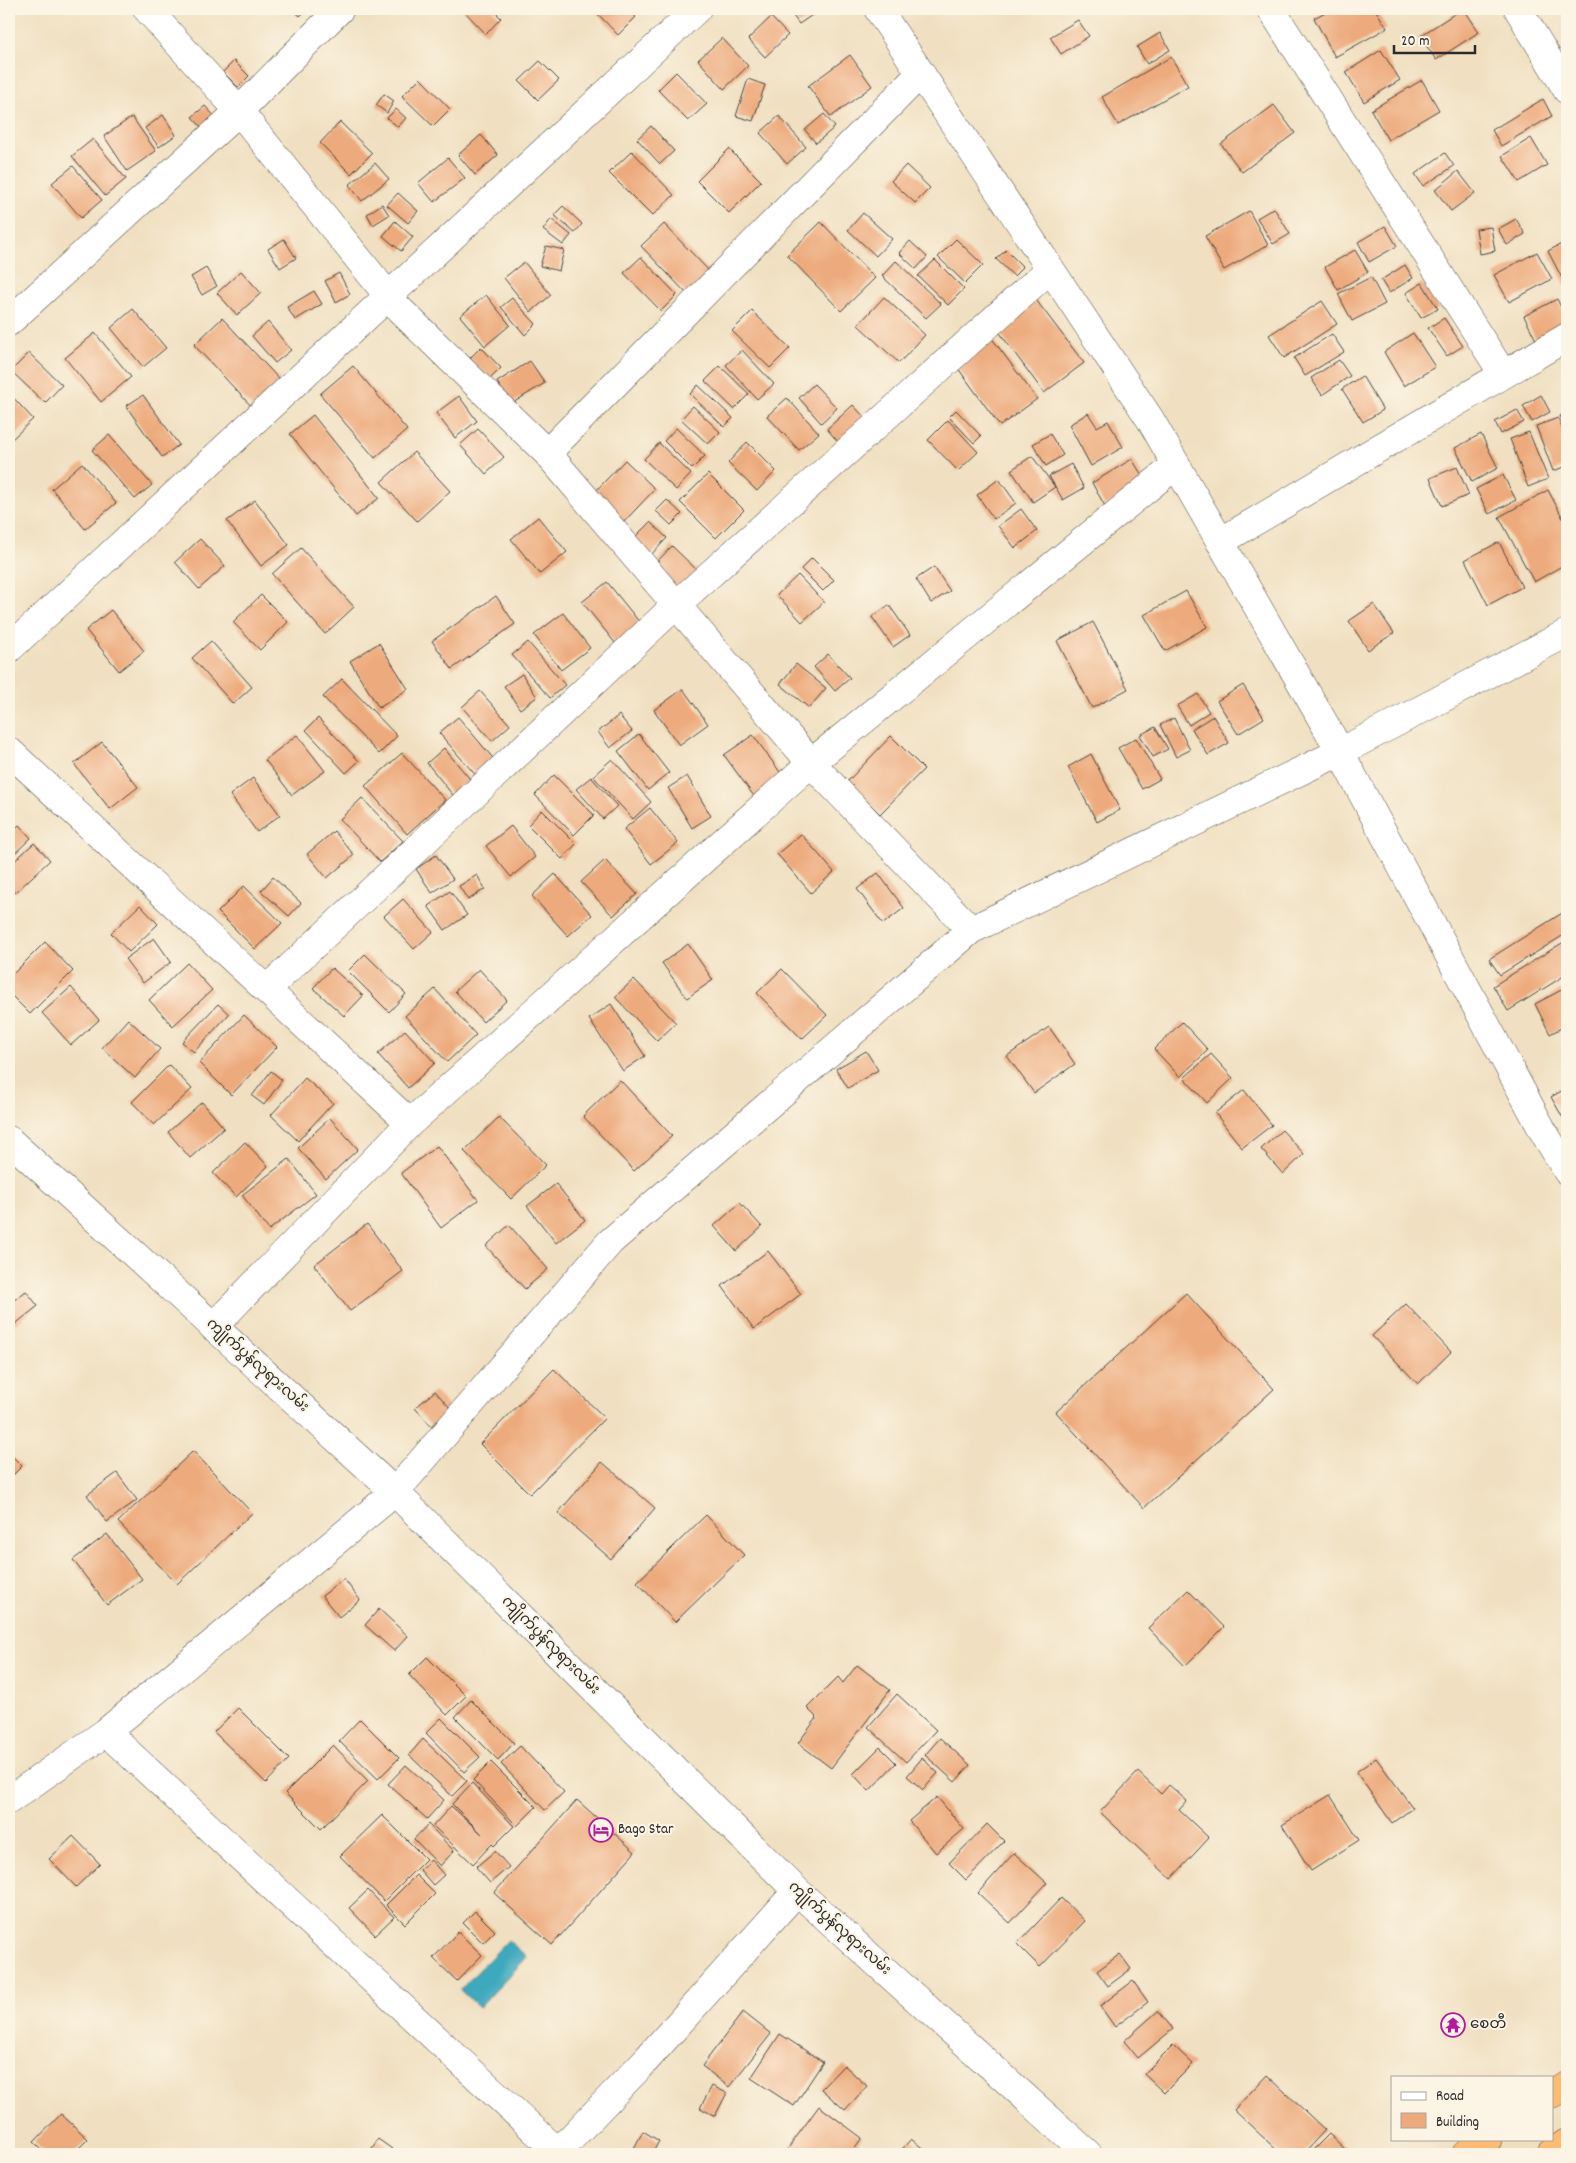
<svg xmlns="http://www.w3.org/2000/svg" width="1576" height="2163" viewBox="0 0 1576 2163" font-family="Dekko,'Noto Sans Myanmar',sans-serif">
  <rect width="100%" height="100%" fill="#fcf5e5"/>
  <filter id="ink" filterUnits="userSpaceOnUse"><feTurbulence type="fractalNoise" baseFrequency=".02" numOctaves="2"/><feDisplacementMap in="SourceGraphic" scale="10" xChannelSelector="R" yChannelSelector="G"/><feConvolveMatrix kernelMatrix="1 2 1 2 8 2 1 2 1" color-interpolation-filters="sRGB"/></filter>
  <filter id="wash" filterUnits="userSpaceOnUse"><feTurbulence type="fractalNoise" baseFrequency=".0096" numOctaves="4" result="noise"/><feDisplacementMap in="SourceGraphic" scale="20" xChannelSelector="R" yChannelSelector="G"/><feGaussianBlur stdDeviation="1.12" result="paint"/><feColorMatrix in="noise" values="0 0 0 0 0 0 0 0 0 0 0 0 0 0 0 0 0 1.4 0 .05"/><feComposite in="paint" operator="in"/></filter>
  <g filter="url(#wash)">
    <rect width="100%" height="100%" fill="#f0e0c1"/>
    <path fill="#3ea9bd" stroke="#346a74" d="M508,1940L527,1957L479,2008L460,1990Z"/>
    <g id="blocks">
      <path fill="#edaa7c" d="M292,9H307L300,16Z
        M464,9H492L501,18L486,34L463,10Z
        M599,9H627L636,17L618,35L596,12Z
        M788,9H821L799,24Z
        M1331,9H1375L1387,28L1335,57L1314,18Z
        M1462,9H1464L1479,32L1436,60L1420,36Z
        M771,17L788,35L765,57L748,39Z
        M1078,20L1089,36L1061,54L1050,37Z
        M1160,33L1170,50L1147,64L1137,47Z
        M722,38L748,66L724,89L698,60Z
        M1381,50L1400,80L1364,102L1346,72Z
        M850,55L872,86L831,117L808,86Z
        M1171,57L1188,86L1118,125L1102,97Z
        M234,61L249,76L238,87L223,72Z
        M540,61L559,80L538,100L519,81Z
        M676,72L707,104L688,121L658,90Z
        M420,78L450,109L433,126L402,96Z
        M748,79L765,85L753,121L736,116Z
        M1422,80L1439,110L1388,140L1371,110Z
        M384,94L394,101L387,113L376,105Z
        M1543,99L1552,116L1501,146L1492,130Z
        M1274,105L1295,133L1242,172L1221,144Z
        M205,106L218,120L206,132L192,117Z
        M396,109L406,118L398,127L387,118Z
        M824,114L835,127L816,143L805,130Z
        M163,115L176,135L159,147L145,128Z
        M779,116L806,147L787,164L760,133Z
        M132,117L156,151L127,171L104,136Z
        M340,122L372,153L351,174L320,143Z
        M651,126L674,151L660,164L637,139Z
        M481,135L498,155L475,175L458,155Z
        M1531,138L1547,165L1519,182L1502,156Z
        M93,139L126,179L105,196L72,156Z
        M729,149L761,181L729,213L697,181Z
        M632,151L674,195L652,216L609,173Z
        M1445,153L1454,166L1423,186L1415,174Z
        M448,158L465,178L434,202L418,183Z
        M375,163L389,179L362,201L349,185Z
        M906,165L930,188L915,203L891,181Z
        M73,166L102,200L81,218L52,183Z
        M1458,171L1475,193L1451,211L1435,190Z
        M398,193L418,211L408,223L387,205Z
        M382,204L389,215L373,225L367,214Z
        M563,206L582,224L575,233L554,215Z
        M1274,208L1290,234L1273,244L1257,218Z
        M1249,211L1268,245L1224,270L1205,236Z
        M863,213L892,239L876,256L848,230Z
        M551,219L571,235L563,245L543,230Z
        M1516,219L1525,234L1507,245L1498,229Z
        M395,221L413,237L401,251L383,236Z
        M821,222L875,278L841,311L787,255Z
        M664,224L713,275L690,297L641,246Z
        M1385,226L1397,246L1369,262L1358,242Z
        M1491,227L1495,251L1480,254L1476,229Z
        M284,239L296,258L280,268L268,249Z
        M956,239L983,265L965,283L938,257Z
        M910,241L927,257L916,269L899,253Z
        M1567,241V288L1548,251Z
        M546,246L564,250L559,271L540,266Z
        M1006,250L1023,267L1014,276L996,259Z
        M1355,250L1368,272L1338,290L1325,267Z
        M1537,252L1552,279L1509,302L1494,275Z
        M641,257L677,295L661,311L624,273Z
        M935,260L964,289L948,305L918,276Z
        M896,261L941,304L926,318L882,276Z
        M524,262L551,295L531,312L504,278Z
        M1405,265L1413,278L1389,293L1381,280Z
        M206,268L217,286L202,295L191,277Z
        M241,271L261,293L237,315L217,293Z
        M339,273L350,294L336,302L325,281Z
        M1371,277L1385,304L1352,321L1338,294Z
        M1422,283L1438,309L1421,318L1406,293Z
        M314,291L322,304L295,320L287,307Z
        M486,295L510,325L485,346L460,316Z
        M1033,296L1084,363L1044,393L994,325Z
        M884,297L925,335L899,363L858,325Z
        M512,298L536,324L525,335L501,307Z
        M1557,299L1567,319V324L1536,340L1524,316Z
        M1322,301L1337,324L1284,358L1269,335Z
        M133,309L166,348L143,367L111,328Z
        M752,311L790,348L770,368L732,331Z
        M222,318L281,381L253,408L194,345Z
        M1444,318L1463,346L1447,356L1428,328Z
        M268,322L291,350L275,363L252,336Z
        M95,333L131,377L101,402L65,358Z
        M988,333L1037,399L1000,426L952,360Z
        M1413,333L1435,367L1404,386L1384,352Z
        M1332,334L1344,352L1305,376L1294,358Z
        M481,347L501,368L490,379L470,358Z
        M742,350L774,384L757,399L726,365Z
        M29,353L62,385L45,403L11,371Z
        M1339,360L1350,376L1322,395L1311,378Z
        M530,361L545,383L511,404L497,382Z
        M353,366L407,430L375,458L320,394Z
        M720,366L749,394L734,409L705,381Z
        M1362,376L1383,410L1363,422L1342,389Z
        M814,384L837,408L821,423L799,398Z
        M698,385L733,418L724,427L690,394Z
        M9,393L33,419L9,442Z
        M143,395L179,445L162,457L126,406Z
        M1541,395L1550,412L1532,422L1523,406Z
        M459,396L477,421L455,438L436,413Z
        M787,398L819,433L799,450L767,416Z
        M853,405L865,418L839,443L827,429Z
        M693,406L720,432L708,444L681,419Z
        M956,410L981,436L974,443L949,417Z
        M1517,410L1524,422L1501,434L1495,422Z
        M1567,412V429L1560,416Z
        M1088,413L1097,427L1108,421L1123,447L1091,466L1069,425Z
        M313,415L379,498L356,516L290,434Z
        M1558,418L1567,441V466L1553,471L1536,426Z
        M948,420L978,452L958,471L928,440Z
        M676,428L705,456L692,469L664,441Z
        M478,429L504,457L486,474L460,445Z
        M1529,432L1548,479L1528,487L1510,439Z
        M1050,434L1063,455L1046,466L1033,444Z
        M1481,434L1498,468L1472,482L1455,448Z
        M109,435L152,485L135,499L92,450Z
        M747,442L776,471L757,491L728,463Z
        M659,443L691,474L676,490L644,459Z
        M414,452L450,491L417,521L381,482Z
        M1032,456L1055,487L1033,502L1011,470Z
        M1132,459L1146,482L1105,506L1092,483Z
        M625,460L655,489L619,527L589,498Z
        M82,463L116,503L85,529L52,489Z
        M1071,464L1084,488L1063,500L1049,476Z
        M1457,467L1469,495L1442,506L1430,478Z
        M708,474L744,510L716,538L680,502Z
        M1503,475L1516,500L1489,514L1476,489Z
        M999,479L1016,503L994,519L977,495Z
        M1548,490L1567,526V563L1534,582L1499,517Z
        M255,500L289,545L261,566L227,521Z
        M667,500L682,514L671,525L656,511Z
        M1021,509L1037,531L1015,548L998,526Z
        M538,517L567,552L540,574L511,539Z
        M650,522L667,538L646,560L629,543Z
        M200,539L225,566L199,589L175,562Z
        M1499,542L1522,587L1488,605L1465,560Z
        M672,546L702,575L678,598L649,570Z
        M301,548L354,607L325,634L272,574Z
        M812,558L834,580L823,591L801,569Z
        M934,567L950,591L931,603L916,579Z
        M798,575L824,602L802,622L777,595Z
        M607,582L641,624L616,644L582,602Z
        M1186,591L1207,627L1165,651L1144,615Z
        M261,595L288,622L260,650L233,622Z
        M496,596L515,624L452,669L432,641Z
        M1374,604L1394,633L1368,650L1349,621Z
        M889,605L910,635L893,647L872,617Z
        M111,610L144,651L119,671L86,630Z
        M563,613L590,648L561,670L534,635Z
        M1093,622L1128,689L1092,708L1057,641Z
        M211,641L252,687L233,704L192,658Z
        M528,642L565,685L550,698L512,655Z
        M379,643L408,689L379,708L350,661Z
        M828,654L850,678L835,691L814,667Z
        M796,664L826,688L809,708L780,684Z
        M522,674L537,697L520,709L504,686Z
        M342,679L397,736L379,754L323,697Z
        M1243,685L1264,718L1238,734L1217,701Z
        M683,689L708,724L679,745L654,710Z
        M480,691L510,725L492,741L462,707Z
        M1198,694L1209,712L1189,725L1177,706Z
        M619,715L632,731L610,748L598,732Z
        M1213,716L1229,743L1208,755L1192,729Z
        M458,717L498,764L479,779L439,733Z
        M318,718L359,761L346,773L306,730Z
        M1174,718L1190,750L1176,757L1160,725Z
        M1155,727L1168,749L1153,757L1140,735Z
        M639,734L669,773L648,790L618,751Z
        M297,735L325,771L292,795L265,760Z
        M753,735L785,779L756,799L724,755Z
        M891,736L924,769L880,814L847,782Z
        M1136,738L1160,779L1142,789L1118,748Z
        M102,742L138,787L110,809L74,764Z
        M444,748L474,784L456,799L427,763Z
        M402,753L445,800L407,834L365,786Z
        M1091,754L1120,810L1097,822L1068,767Z
        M612,759L651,802L633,819L593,776Z
        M554,775L594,815L574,835L535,795Z
        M687,776L711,816L692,828L668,788Z
        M591,777L617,806L603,819L576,789Z
        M253,778L280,815L257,832L230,795Z
        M362,798L403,841L380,862L340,819Z
        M650,808L678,843L651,864L624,829Z
        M542,810L576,844L562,859L528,825Z
        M19,825L31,838L9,859V834Z
        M511,826L535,857L511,877L486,846Z
        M334,831L354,855L327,878L307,854Z
        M801,834L834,872L811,893L777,854Z
        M34,843L50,860L15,893L9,886V866Z
        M436,855L453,879L432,893L416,869Z
        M605,860L637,894L613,916L581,882Z
        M878,873L904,908L883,924L857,889Z
        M555,874L592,915L568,936L532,896Z
        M477,875L485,889L468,900L459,886Z
        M273,877L301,903L289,916L261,891Z
        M244,886L282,923L255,949L218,912Z
        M450,891L467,915L445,930L428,906Z
        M403,899L433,932L414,949L384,916Z
        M140,905L158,924L129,952L111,933Z
        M1567,910V933L1500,975L1489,959Z
        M154,938L171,962L143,983L125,959Z
        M1567,940V974L1508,1011L1493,986Z
        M45,942L73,971L30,1014L9,993V978Z
        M688,944L713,980L687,998L662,963Z
        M365,954L406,994L389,1012L348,971Z
        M187,963L212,990L173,1026L149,1000Z
        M332,968L363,996L344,1016L313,988Z
        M479,969L507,1000L483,1022L455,991Z
        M782,969L827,1015L802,1039L757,993Z
        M634,979L676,1023L657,1041L615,997Z
        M71,987L99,1020L71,1045L42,1013Z
        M1567,987V1025L1550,1034L1535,1004Z
        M435,989L476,1035L447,1062L405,1016Z
        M218,1004L229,1014L194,1052L182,1042Z
        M611,1004L645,1056L623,1071L589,1019Z
        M244,1015L277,1047L231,1095L199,1063Z
        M128,1019L160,1049L135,1078L102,1048Z
        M1182,1022L1208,1050L1180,1077L1154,1049Z
        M1049,1027L1075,1064L1034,1093L1007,1056Z
        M405,1030L435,1063L408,1088L378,1054Z
        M866,1051L878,1070L848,1088L836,1069Z
        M1211,1054L1233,1078L1207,1103L1184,1078Z
        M169,1065L192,1089L154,1125L132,1102Z
        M271,1071L282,1080L264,1105L252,1096Z
        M305,1078L333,1103L298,1141L271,1115Z
        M620,1080L672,1136L634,1171L583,1116Z
        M1567,1088V1125L1551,1097Z
        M1244,1090L1272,1125L1242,1148L1215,1113Z
        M202,1102L224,1128L190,1158L168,1132Z
        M499,1117L546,1165L511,1199L464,1151Z
        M330,1118L358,1149L326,1179L298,1148Z
        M1282,1130L1304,1154L1283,1174L1261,1149Z
        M245,1142L268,1166L236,1197L213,1173Z
        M437,1146L478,1200L441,1228L401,1173Z
        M289,1159L316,1194L269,1230L242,1195Z
        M556,1184L585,1220L556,1243L527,1206Z
        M740,1203L762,1227L736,1251L714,1226Z
        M367,1224L403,1271L350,1311L314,1265Z
        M509,1225L548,1269L525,1289L486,1246Z
        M768,1251L801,1294L754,1329L722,1286Z
        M26,1291L38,1306L9,1329V1304Z
        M1186,1293L1274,1389L1144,1508L1056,1412Z
        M1406,1304L1451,1352L1418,1384L1372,1336Z
        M554,1369L605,1418L530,1494L480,1444Z
        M435,1391L451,1409L431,1426L415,1408Z
        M193,1451L252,1513L177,1584L118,1522Z
        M9,1453L22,1466L9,1479Z
        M602,1462L655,1508L611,1559L558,1513Z
        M117,1473L137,1500L107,1522L87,1495Z
        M706,1515L744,1555L675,1622L637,1582Z
        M107,1534L142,1579L107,1605L73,1560Z
        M344,1579L360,1600L339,1617L322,1596Z
        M1188,1590L1224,1627L1185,1666L1148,1628Z
        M379,1609L408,1636L394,1651L365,1625Z
        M427,1657L466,1696L447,1715L409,1675Z
        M857,1665L890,1690L831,1768L798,1743L817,1718L807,1708L838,1677L843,1683Z
        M897,1694L936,1730L906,1762L868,1727Z
        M471,1700L514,1743L498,1760L455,1717Z
        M238,1708L289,1759L266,1783L214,1732Z
        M441,1718L480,1757L464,1772L426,1733Z
        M360,1719L399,1758L378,1779L339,1741Z
        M940,1738L970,1765L955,1782L925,1755Z
        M423,1739L467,1781L452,1796L409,1755Z
        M333,1745L368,1781L321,1829L285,1793Z
        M520,1746L564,1792L545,1810L501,1764Z
        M880,1747L896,1763L869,1791L853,1774Z
        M922,1758L938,1773L923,1790L907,1776Z
        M1376,1758L1413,1808L1392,1823L1356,1772Z
        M491,1762L536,1807L517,1826L473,1780Z
        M406,1765L444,1800L427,1819L388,1784Z
        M1138,1772L1161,1794L1169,1785L1187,1801L1179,1810L1209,1838L1171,1879L1100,1812Z
        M472,1783L514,1826L494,1846L492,1844L473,1864L433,1826L451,1806L482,1834L452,1804Z
        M1330,1795L1359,1840L1311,1871L1282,1825Z
        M937,1797L964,1829L936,1853L909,1821Z
        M577,1800L635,1852L552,1945L494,1893Z
        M382,1815L426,1859L384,1901L340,1856Z
        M428,1824L454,1851L440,1866L414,1839Z
        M987,1824L1004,1841L966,1880L949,1863Z
        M73,1836L100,1864L76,1887L49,1859Z
        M495,1851L509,1867L490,1883L476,1867Z
        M1014,1853L1047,1883L1010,1923L978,1893Z
        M431,1860L444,1875L433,1885L420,1870Z
        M416,1875L435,1894L405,1924L386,1905Z
        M368,1890L394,1917L375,1935L349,1908Z
        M1061,1898L1085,1921L1040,1967L1017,1944Z
        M475,1911L495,1931L483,1943L463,1923Z
        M458,1932L482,1955L457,1981L433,1958Z
        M1120,1954L1131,1969L1108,1986L1097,1971Z
        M1133,1981L1148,2002L1115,2027L1100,2006Z
        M1158,2011L1173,2029L1138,2058L1124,2041Z
        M743,2012L771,2034L729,2087L702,2066Z
        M780,2034L823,2062L794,2106L751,2078Z
        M1173,2045L1193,2064L1164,2093L1144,2074Z
        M844,2065L867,2086L845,2110L821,2089Z
        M1267,2075L1325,2130L1303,2154H1281L1234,2110Z
        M712,2086L727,2093L715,2116L700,2108Z
        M819,2106L862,2138L850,2154H784Z
        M61,2114L88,2139L73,2154H46L34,2142Z
        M643,2131L659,2141L652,2154H637L632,2152Z
        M1329,2134L1349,2153L1348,2154H1309Z
        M378,2139L392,2149L388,2154H368Z
        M911,2139L930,2154H898Z"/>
    </g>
  </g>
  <g filter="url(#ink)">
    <use href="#blocks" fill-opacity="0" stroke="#494642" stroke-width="1"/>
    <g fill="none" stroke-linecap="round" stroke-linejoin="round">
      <g stroke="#494642" stroke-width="29">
        <path id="minor" d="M147,9L239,111L398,308L547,453L811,763L971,930
          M878,9L1150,419L1332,737L1543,1131L1567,1171
          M1271,9L1503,374
          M1518,9L1567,90
          M9,322L239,111L340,9
          M547,453L921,73
          M1220,542L1567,337
          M9,649L697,9
          M9,751L410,1123
          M267,989L676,605L1050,269
          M9,1140L395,1492L797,1891L1088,2154
          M213,1327L410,1123L811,763L1176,465
          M106,1732L558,2152
          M9,1800L106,1732L395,1492L610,1242L971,930L1340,752L1567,633
          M556,2154L645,2061L797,1891"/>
      </g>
      <g stroke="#494642" stroke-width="29">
        <path id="highway" d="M1552,2094L1567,2084
          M1467,2154L1488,2139
          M1552,2154L1567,2143"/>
      </g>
      <use href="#minor" stroke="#fff" stroke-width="28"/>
      <use href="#highway" stroke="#ffbb71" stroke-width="28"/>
    </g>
  </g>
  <defs>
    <g id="hotel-ring" transform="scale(1.25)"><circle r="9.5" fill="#fcf5e5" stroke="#b5179e" stroke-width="1.5"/><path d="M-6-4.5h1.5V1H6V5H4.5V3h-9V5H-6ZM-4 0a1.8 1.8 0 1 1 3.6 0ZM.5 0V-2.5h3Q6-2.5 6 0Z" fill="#b5179e"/></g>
    <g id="temple-ring" transform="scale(1.25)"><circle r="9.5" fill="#fcf5e5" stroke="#b5179e" stroke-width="1.5"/><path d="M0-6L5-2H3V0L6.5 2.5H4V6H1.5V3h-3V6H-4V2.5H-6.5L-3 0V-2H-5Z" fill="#b5179e"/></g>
  </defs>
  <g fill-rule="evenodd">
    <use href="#hotel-ring" x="601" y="1830"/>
    <use href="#temple-ring" x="1453" y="2025"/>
  </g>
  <g text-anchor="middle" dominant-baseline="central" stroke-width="4" stroke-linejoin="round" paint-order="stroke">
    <g font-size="15" fill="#2b2b2b" stroke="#fcf5e5">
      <text transform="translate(257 1366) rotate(42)">ကျိုက်ပွန်လုရားလမ်း</text>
      <text transform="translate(550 1646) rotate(45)">ကျိုက်ပွန်လုရားလမ်း</text>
      <text transform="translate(839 1929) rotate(42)">ကျိုက်ပွန်လုရားလမ်း</text>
    </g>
    <g font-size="15" fill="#2b2b2b" stroke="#fcf5e5" text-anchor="start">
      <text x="618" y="1830">Bago Star</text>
      <text x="1470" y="2025">စေတီ</text>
    </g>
  </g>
  <rect width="1576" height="2163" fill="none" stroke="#fcf5e5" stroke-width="30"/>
  <rect x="1391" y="2076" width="162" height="65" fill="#fcf5e5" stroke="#a8a49b"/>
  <rect x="1401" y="2092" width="25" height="8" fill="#ffffff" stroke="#a8a49b"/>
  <text x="1436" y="2100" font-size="15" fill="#2b2b2b">Road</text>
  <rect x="1401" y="2113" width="25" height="15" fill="#edaa7c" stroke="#a8a49b"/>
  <text x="1436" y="2126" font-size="15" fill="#2b2b2b">Building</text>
  <path d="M1394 45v8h81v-8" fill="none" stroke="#2b2b2b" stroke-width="2.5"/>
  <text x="1401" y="45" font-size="15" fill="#2b2b2b" stroke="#fcf5e5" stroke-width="4" paint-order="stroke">20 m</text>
</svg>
